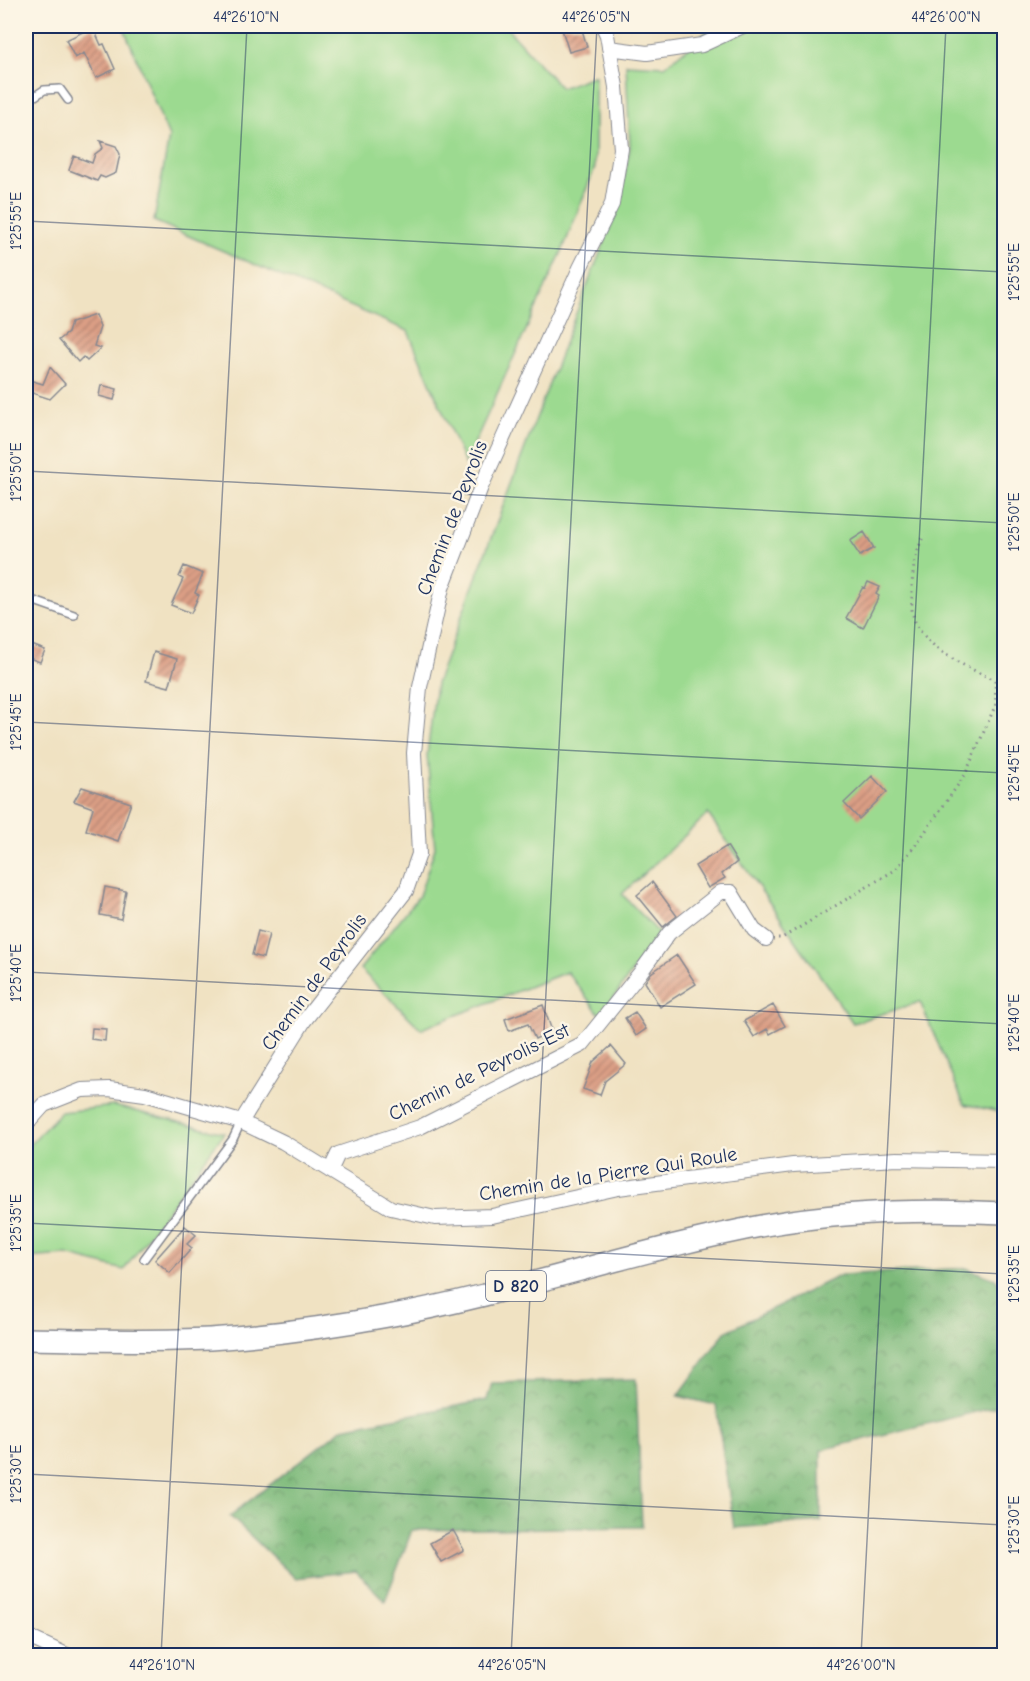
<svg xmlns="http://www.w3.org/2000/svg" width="1030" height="1681" viewBox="0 0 1030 1681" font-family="'Comic Neue',sans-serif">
  <defs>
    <pattern id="forest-crowns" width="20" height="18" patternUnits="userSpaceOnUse" patternTransform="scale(1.5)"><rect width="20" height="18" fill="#7dba7a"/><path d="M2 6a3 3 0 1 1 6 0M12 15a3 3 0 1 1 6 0" fill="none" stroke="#669867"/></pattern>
    <pattern id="building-hatch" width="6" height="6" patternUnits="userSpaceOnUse" patternTransform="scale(1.5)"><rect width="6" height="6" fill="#dc9f85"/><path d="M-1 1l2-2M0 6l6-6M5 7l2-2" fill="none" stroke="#b28270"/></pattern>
  </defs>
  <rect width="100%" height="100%" fill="#fcf5e5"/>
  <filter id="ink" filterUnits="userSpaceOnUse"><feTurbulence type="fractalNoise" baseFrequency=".0167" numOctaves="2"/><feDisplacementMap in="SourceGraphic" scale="12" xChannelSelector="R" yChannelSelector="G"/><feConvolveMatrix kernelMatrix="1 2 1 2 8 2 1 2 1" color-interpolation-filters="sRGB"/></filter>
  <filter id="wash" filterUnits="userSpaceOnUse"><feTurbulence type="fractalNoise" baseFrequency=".008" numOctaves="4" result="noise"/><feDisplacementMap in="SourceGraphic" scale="24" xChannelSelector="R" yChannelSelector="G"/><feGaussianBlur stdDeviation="1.35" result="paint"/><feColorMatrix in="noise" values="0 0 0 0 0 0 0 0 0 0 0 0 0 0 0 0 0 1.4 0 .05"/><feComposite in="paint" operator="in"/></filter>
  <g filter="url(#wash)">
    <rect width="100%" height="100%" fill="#f0e2c2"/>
    <path fill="#9cda90" stroke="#5c8477" stroke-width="1.5" d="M123,26H505L561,88L595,75V167L563,249L465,464L408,331L154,221L169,137Z
      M714,26H1004V1113L964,1104L920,1002L853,1023L708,814L622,894L659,933L601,1016L567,972L421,1029L360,969L419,896L435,848L427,755L436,684L566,339L619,205L630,147L626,64L665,66Z
      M114,1106L224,1133L124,1270L67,1255L26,1258V1148L61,1112Z"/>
    <path fill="url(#forest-crowns)" stroke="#4c746c" stroke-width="1.5" d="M966,1268L995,1279L1004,1290V1405L821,1450V1521L734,1528L716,1405L678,1396L725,1332L841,1275Z
      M636,1379L642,1527L412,1530L385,1601L356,1571L295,1578L230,1516L343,1428L487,1400L492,1383Z"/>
    <g id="blocks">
      <path fill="url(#building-hatch)" d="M561,26H581L587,47L569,52Z
        M93,27L101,45L104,44L115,69L96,78L84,53L75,58L66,40Z
        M100,141L116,146L120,154L116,173L105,178L100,176L97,181L69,170L74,156L92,163L95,154L103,148Z
        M95,315L100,327L94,346L101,348L87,361L83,357L78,362L59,340L68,333L71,323Z
        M50,367L65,384L50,399L26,391V379L43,384Z
        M101,385L117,389L114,400L99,396Z
        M864,532L874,548L860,556L850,541Z
        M184,566L203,574L195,593L199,595L191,613L171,605L183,579L179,577Z
        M868,582L880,587L876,594L879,596L863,628L846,618L863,587L865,588Z
        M26,643L45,650L40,662L26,657Z
        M154,652L177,659L169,687L146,681Z
        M872,776L887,792L859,819L844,803Z
        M82,787L131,803L118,841L86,830L93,808L74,801Z
        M727,846L737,862L722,874L725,878L708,888L695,866Z
        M652,882L677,916L663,927L637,895Z
        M105,887L126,891L121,919L100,915Z
        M258,931L269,934L263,958L252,955Z
        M677,955L696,984L660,1007L645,982L651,973Z
        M543,1005L552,1031L535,1039L528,1024L509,1031L505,1019Z
        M773,1005L785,1026L770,1034L767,1029L754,1037L744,1021Z
        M635,1012L646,1029L636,1036L625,1018Z
        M92,1028L106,1029L105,1041L91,1039Z
        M611,1046L626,1064L605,1081L600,1095L583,1089L593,1062Z
        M185,1226L196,1235L187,1244L192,1248L170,1273L155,1260Z
        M453,1530L464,1550L441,1562L430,1543Z"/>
    </g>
  </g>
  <g filter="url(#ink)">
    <use href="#blocks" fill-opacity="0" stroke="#868890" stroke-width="1.5"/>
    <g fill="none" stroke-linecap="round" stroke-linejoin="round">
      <g stroke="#868890" stroke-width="10">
        <path id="lane" d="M26,102L44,90L60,89L68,100
          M26,598L74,615
          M144,1259L233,1139L241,1122"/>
      </g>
      <g stroke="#868890" stroke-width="16">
        <path id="street" d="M609,48L647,53L702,45L743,26
          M241,1122L304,1021L406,891L419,854L414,753L420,687L442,588L481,487L580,268L612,204L621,149L616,87L607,35L603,26
          M26,1125L44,1105L82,1090L109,1089L145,1094L241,1122L283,1142L391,1208L435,1218L492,1216L618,1188L793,1165L897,1159L1004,1161
          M330,1171L338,1154L420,1127L582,1045L640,973L669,933L721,892H731L754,930L766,939
          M26,1636L69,1656"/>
      </g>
      <g stroke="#868890" stroke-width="24">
        <path id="primary" d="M26,1339C87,1340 149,1342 210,1339C270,1335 329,1327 388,1316C515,1293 638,1249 766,1225C845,1211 925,1209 1004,1213"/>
      </g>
      <path stroke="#868890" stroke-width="3" stroke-dasharray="1.5 4.5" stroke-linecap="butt" d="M778,938H782L895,870L915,846L965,775L996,704L995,680C968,668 920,647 913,615C911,608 912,599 912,592C912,572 915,554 923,537"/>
      <use href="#lane" stroke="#fff" stroke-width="7"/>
      <use href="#street" stroke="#fff" stroke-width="14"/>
      <use href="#primary" stroke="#fff" stroke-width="21"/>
    </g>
  </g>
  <path fill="none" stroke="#1b2f5e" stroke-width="1.5" stroke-opacity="0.45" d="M26,221L1004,272M26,471L1004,523M26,722L1004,773M26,972L1004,1024M26,1223L1004,1274M26,1474L1004,1525M161,1656L247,26M511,1656L597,26M861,1656L946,26"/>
  <g text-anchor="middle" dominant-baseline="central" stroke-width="5" stroke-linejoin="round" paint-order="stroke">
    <rect fill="#fcf5e5" stroke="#5e6a86" stroke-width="1.5" x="486" y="1271" width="60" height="30" rx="4.5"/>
    <g font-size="18" font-weight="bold" fill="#1b2f5e">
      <text x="516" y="1286">D 820</text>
    </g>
    <g font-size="20" fill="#1b2f5e" stroke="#fcf5e5">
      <text transform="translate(452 518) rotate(-69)">Chemin de Peyrolis</text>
      <text transform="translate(314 982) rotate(-54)">Chemin de Peyrolis</text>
      <text transform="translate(479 1072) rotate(-26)">Chemin de Peyrolis-Est</text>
      <text transform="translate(608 1174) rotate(-9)">Chemin de la Pierre Qui Roule</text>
    </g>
  </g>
  <rect width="1030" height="1681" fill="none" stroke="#fcf5e5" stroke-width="66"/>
  <rect x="33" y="33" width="964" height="1615" fill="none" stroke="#1b2f5e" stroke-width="2"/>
  <g font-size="15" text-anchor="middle" fill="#1b2f5e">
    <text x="246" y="22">44°26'10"N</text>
    <text x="596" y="22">44°26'05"N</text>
    <text x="946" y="22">44°26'00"N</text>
    <text transform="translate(16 221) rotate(-90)" y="5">1°25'55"E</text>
    <text transform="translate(1014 272) rotate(-90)" y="5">1°25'55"E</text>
    <text transform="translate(16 472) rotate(-90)" y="5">1°25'50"E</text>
    <text transform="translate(1014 522) rotate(-90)" y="5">1°25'50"E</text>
    <text transform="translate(16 722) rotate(-90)" y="5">1°25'45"E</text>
    <text transform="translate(1014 773) rotate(-90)" y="5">1°25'45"E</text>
    <text transform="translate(16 973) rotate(-90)" y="5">1°25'40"E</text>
    <text transform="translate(1014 1023) rotate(-90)" y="5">1°25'40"E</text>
    <text transform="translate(16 1223) rotate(-90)" y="5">1°25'35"E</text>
    <text transform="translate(1014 1274) rotate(-90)" y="5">1°25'35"E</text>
    <text transform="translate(16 1474) rotate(-90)" y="5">1°25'30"E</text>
    <text transform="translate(1014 1525) rotate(-90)" y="5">1°25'30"E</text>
    <text x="162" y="1670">44°26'10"N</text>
    <text x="512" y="1670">44°26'05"N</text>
    <text x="861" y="1670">44°26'00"N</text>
  </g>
</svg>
